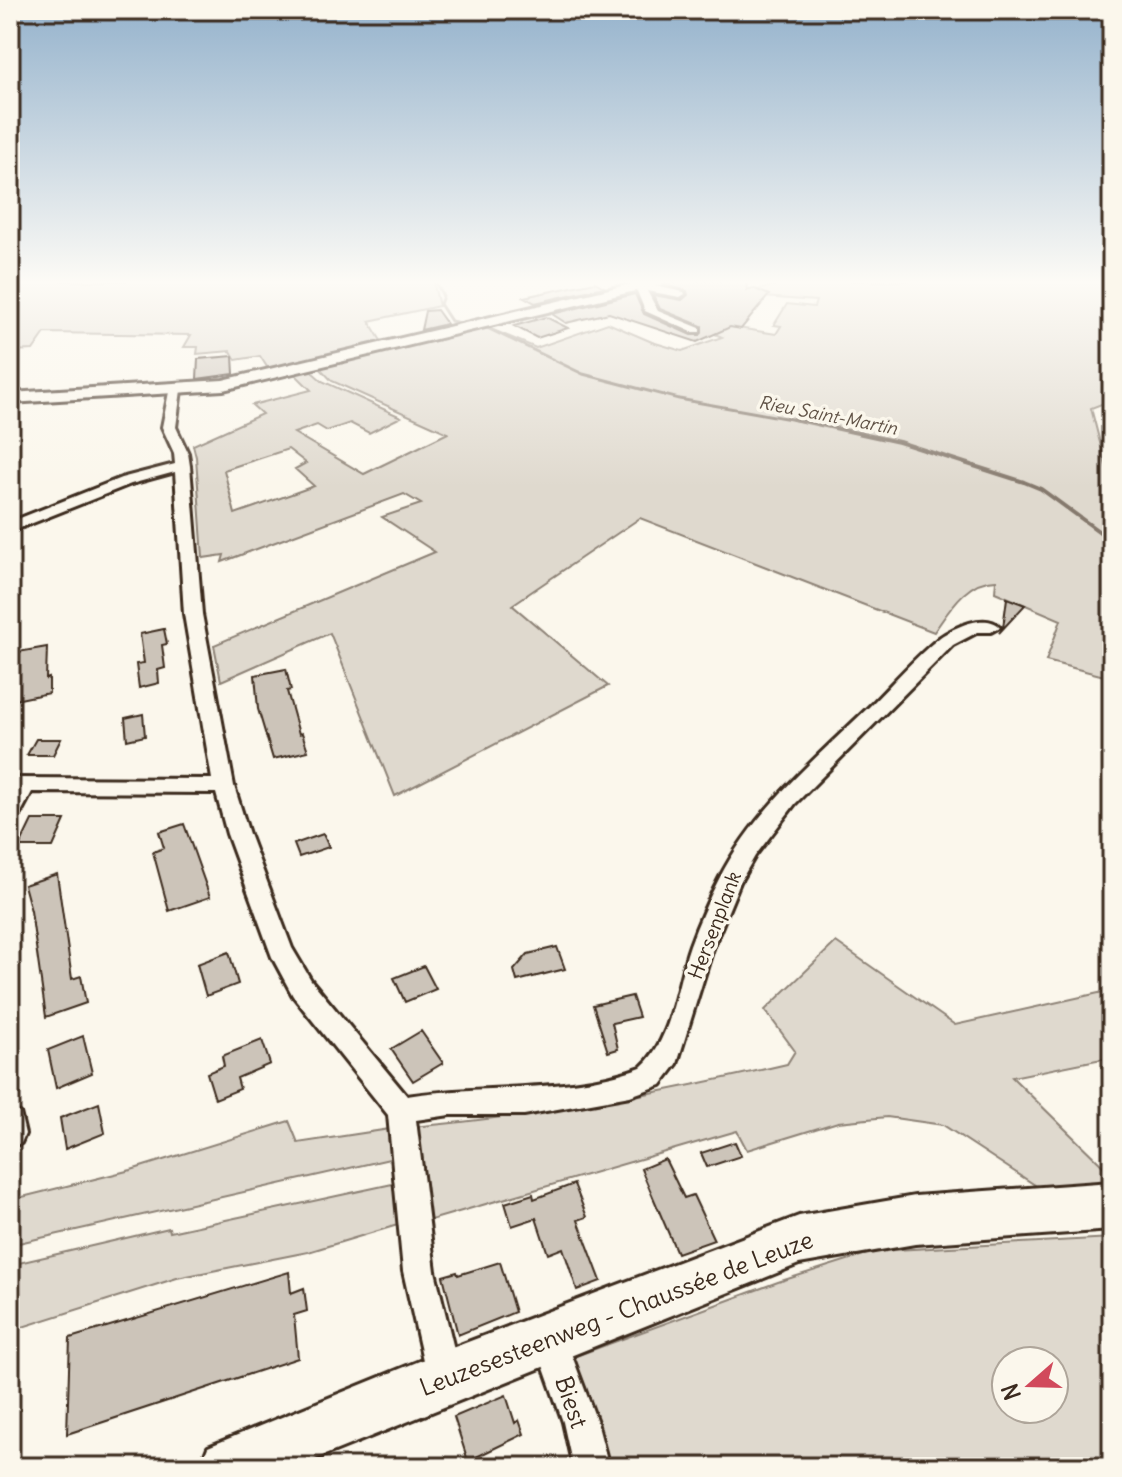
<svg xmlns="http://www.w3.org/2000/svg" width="1122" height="1477" viewBox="0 0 1122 1477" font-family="Delius,sans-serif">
  <rect width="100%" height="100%" fill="#fbf7ec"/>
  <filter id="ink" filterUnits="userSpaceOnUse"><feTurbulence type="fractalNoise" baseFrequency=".0125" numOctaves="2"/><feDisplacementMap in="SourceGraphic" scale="16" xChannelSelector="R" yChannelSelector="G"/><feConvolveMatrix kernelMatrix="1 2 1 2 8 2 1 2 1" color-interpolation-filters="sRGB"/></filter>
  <g filter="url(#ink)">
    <path fill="#dfd9ce" stroke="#8d8276" stroke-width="2" fill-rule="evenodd" d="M10,281H433L439,306L369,321L383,344L269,370L260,356L236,360L231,351L197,354L198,347H184L191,335L45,333L33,350L10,351Z
      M794,281H1112V400L1091,408L1112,489V678L1046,661L1061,620L995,592L996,580C966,580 949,611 934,632L640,518L512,605L608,686L395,796L330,633L221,681L214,645L435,552L382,517L421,504L404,494L222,562L224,555L203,558L196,457L193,445L262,414L252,405L311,390L294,373L311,371L322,381L401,417L369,433L350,423L327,431L317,425L294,433L364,474L448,433L332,381L319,367L484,326L536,348L608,323L652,342L682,351L722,337L698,327L706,323L776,334L781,326L774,325L787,304L814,307L816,301L736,295ZM288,449L306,463L295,469L314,486L235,514L224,470Z
      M836,942L955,1025L1112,990V1057L1012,1077L1112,1175V1181L1038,1187L943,1125L887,1117L838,1122L747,1150L737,1131L424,1222L412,1127C539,1116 663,1093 787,1064L795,1051L765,1010Z
      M289,1121L298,1143L390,1129L394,1158L10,1245V1200L131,1170Z
      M397,1183L401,1224L308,1252L177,1278L10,1331V1265L169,1228L170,1232Z
      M1112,1238V1467H603L573,1357L778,1282L876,1251ZM1006,1361H1054V1409H1006Z"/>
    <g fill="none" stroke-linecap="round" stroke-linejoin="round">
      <path stroke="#85796d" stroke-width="3" d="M435,281L443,296L440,304L451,321L465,324
        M483,326L583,374L679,399L802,421"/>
      <path stroke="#85796d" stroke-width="4" d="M793,419L899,442L1024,482L1041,489L1112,541"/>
    </g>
    <path fill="#ccc4b9" stroke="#3b2a1e" stroke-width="2" d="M680,281H746L747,290L753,288L769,295L741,329L730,327L697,342L609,313L566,323L552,314L635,294L644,314L691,335H700L702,326L660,309L653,295L682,300L688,295L687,291L666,285Z
      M595,282L604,287L535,303L524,297Z
      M437,310L447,324L421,330L425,311Z
      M546,317L568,328L537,338L514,326Z
      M233,356L234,374L197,379L198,359Z
      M1007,598L1025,605L999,633L1003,628Z
      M164,629L167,644L162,645L165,668L158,670L159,683L139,688L136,664L144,663L140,634Z
      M47,647L46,679L49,678V693L15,700L18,652Z
      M286,669L291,690L287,691L299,734L302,733L308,751L273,759L258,709L255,675Z
      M143,714L145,736L127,740L125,718Z
      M36,739H61L53,755H27Z
      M32,820H65L53,847H19Z
      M184,824L210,897L169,911L153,852L164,848L159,832Z
      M323,834L329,847L299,857L294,844Z
      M57,874L72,979L81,976L86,1003L46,1017L31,911L24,885Z
      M557,947L565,969L517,981L514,970L528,954Z
      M229,952L238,984L206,996L197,964Z
      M424,966L436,989L405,1002L394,978Z
      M632,996L639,1017L612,1023L618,1049L608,1052L593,1005Z
      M421,1031L443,1063L413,1081L391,1049Z
      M83,1036L92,1073L56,1088L48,1050Z
      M262,1040L270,1064L237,1078L240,1089L215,1099L207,1073L224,1066L222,1056Z
      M99,1103L105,1133L65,1149L60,1118Z
      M735,1142L741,1156L707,1167L701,1153Z
      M665,1159L684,1198L693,1195L714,1240L677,1253L641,1169Z
      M574,1184L587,1217L578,1220L601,1281L577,1290L563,1248L548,1254L536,1218L512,1226L505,1203L533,1194L534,1199Z
      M500,1262L515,1312L458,1335L443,1276L457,1272L458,1275Z
      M289,1272L291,1293L304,1288L307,1311L294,1315L298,1358L67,1434L70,1338Z
      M506,1395L515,1423L519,1420L524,1434L468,1461L454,1417Z"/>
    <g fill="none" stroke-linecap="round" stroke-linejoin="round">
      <g stroke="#3b2a1e" stroke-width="6">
        <path id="street" d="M640,283L684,292L685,294L680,297L647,291L658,311L700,328V332H692L645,311L635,286Z
          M170,387L181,390L176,427L188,453L190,466L202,614L234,786L249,834L292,948L311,980L407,1096C482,1084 569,1094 641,1067C673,1039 676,984 690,945C698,923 708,900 719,879C754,810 815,759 870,706C892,684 914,658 939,638C953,628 985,612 1000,627L991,632H978L953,645L795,804L755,856L740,882L714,945L677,1064L661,1085L630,1096L524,1115H450L416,1120L435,1271L461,1378L456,1390L444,1395L432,1390L427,1378L403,1271L388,1115L293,996L272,957L227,834L216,793L32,792L18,818L10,821V778L212,779L184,614L175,472L131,484L10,532V522L121,478L175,464L174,453L162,427Z
          M10,1109L20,1113L25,1134L21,1143L11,1147Z
          M549,1321L560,1326L565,1337L597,1422L609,1467H573L563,1422L533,1337L538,1326Z"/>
      </g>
      <g stroke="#3b2a1e" stroke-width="6">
        <path id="secondary" d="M643,281H667L660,285L223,390L10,403V393L223,380Z"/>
      </g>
      <g stroke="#3b2a1e" stroke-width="6">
        <path id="primary" d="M1112,1182V1230L915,1244L799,1264L295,1467H200L208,1447L444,1351L799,1216L915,1196Z"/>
      </g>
      <use href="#street" fill="#fbf7ec" fill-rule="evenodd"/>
      <use href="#secondary" fill="#fbf7ec" fill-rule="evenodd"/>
      <use href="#primary" fill="#fbf7ec" fill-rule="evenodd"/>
    </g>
  </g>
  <linearGradient id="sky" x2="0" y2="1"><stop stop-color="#94b2cc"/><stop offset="0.58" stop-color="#fdfbf6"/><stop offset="1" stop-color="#fdfbf6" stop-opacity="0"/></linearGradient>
  <rect width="1122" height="487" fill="url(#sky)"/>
  <g text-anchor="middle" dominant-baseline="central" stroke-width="7" stroke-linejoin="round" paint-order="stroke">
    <g font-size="18" font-style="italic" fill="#605246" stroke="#fbf7ec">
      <text transform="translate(828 415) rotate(11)">Rieu Saint-Martin</text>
    </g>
    <g font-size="20" fill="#3b2a1e" stroke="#fbf7ec">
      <text transform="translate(714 925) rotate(-69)">Hersenplank</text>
    </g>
    <g font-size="24" fill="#3b2a1e" stroke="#fbf7ec">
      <text transform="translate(616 1313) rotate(-21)">Leuzesesteenweg - Chaussée de Leuze</text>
      <text transform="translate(572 1402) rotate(71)">Biest</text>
    </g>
  </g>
  <rect width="1122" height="1477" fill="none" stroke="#fbf7ec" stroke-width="40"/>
  <rect x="20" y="20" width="1082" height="1437" fill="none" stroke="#3b2a1e" stroke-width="3" filter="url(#ink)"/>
  <g transform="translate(1030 1385) rotate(250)"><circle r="38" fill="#fbf7ec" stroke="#aea59a" stroke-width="2"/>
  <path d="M0-6L14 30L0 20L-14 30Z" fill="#d1495b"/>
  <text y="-12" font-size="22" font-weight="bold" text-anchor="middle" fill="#3b2a1e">N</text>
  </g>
</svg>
